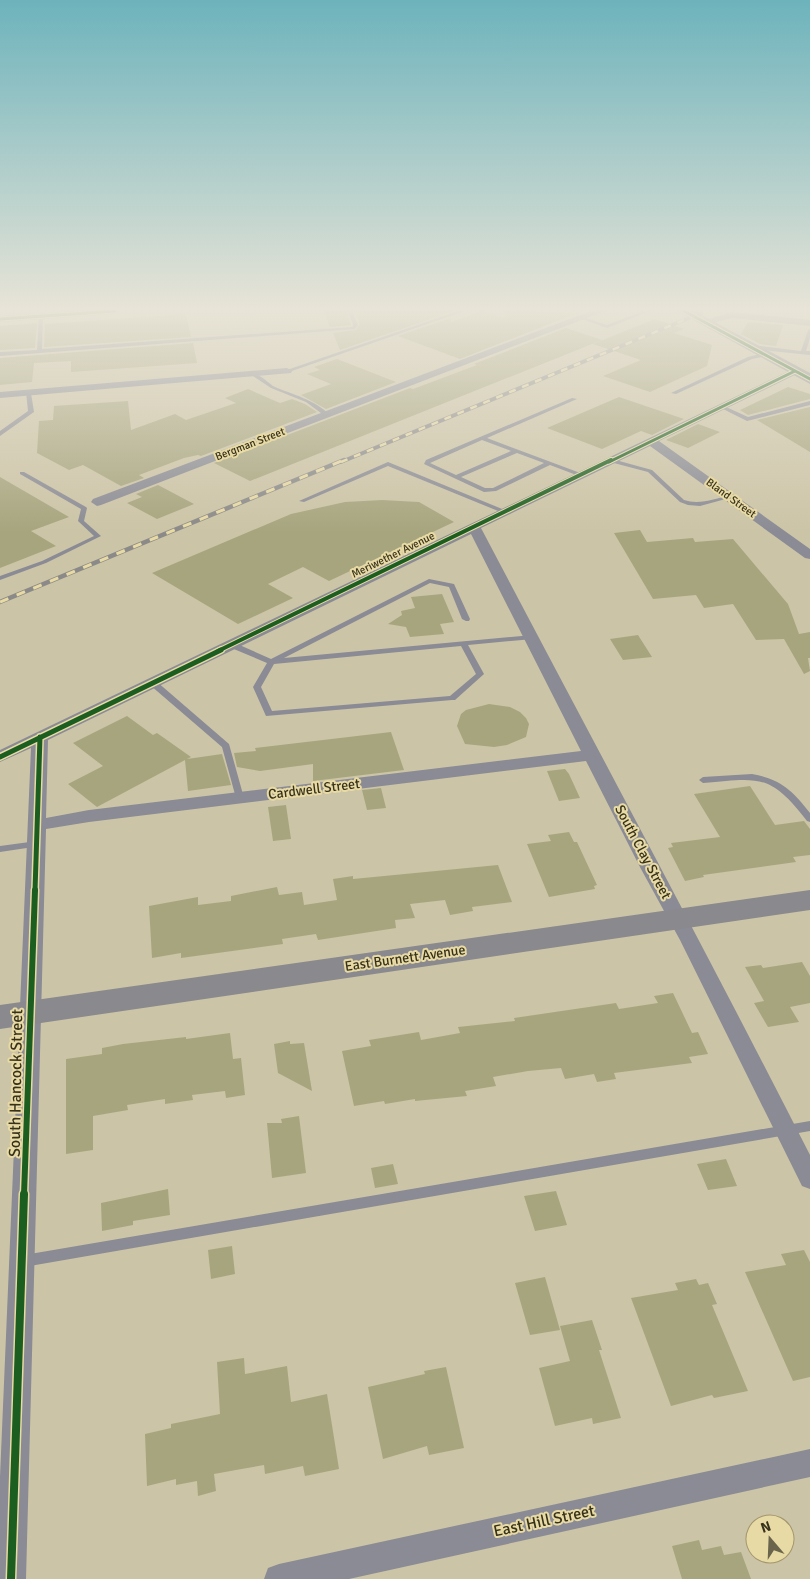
<svg xmlns="http://www.w3.org/2000/svg" width="810" height="1579" viewBox="0 0 810 1579" font-family="Signika,sans-serif">
  <rect width="100%" height="100%" fill="#ccc4a6"/>
  <path fill="#a7a57e" d="M324,311H346L351,325L330,327Z
    M354,311H451V312L340,350L333,333L356,330L360,324Z
    M481,311L504,318L505,311L577,313L460,359L398,336L451,318V322Z
    M186,314L191,337L44,347L45,324Z
    M655,319L684,329L674,333L712,345L707,366L650,392L603,376L641,360L593,344Z
    M748,322L783,325L776,346L760,344L741,334Z
    M37,323L35,348L0,350V326Z
    M566,328L602,340L250,481L214,463L410,388L413,389L477,365L474,364Z
    M193,343L197,363L71,372V361L34,363L32,382L0,385V358Z
    M337,359L396,382L326,409L301,395L331,384L307,374L320,370L314,367Z
    M788,387L810,394V399L748,415L740,410Z
    M248,389L280,403L292,399L305,404L317,412L201,456L198,455L184,458L139,475L144,478L121,486L83,465L69,470L37,453L39,421L53,420L54,406L128,401L131,430L175,414L186,420L236,403L225,398Z
    M619,397L684,419L652,435L641,431L602,449L547,428Z
    M810,407V452L757,420Z
    M698,424L720,432L688,448L666,440Z
    M0,477L69,517L31,531L56,546L0,568Z
    M158,485L194,504L157,519L127,503L142,497L136,494Z
    M382,500L419,502L454,522L329,581L303,567L268,584L293,598L238,624L152,573L291,514L345,502Z
    M640,530L647,542L693,538L695,542L733,539L788,604L799,634L810,632V658H808L810,671L804,674L784,639L756,640L733,604L704,608L696,595L653,599L614,533Z
    M442,594L454,622L440,624L444,634L410,637L406,627L388,624L402,615L401,611L415,608L411,597Z
    M638,635L652,657L623,660L610,639Z
    M489,704L510,707L520,712L526,718L529,724L526,737L507,745L494,747L465,744L457,726L461,714L466,710Z
    M127,716L153,735L157,733L191,757L187,759L222,754L231,785L188,791L185,760L97,807L68,784L103,766L73,743Z
    M391,732L404,770L313,781V764L260,771L237,767L234,753L256,751L255,748Z
    M565,769L569,774L580,798L559,801L547,771Z
    M750,786L775,825L804,821L810,829V855L793,857L796,862L703,875L704,877L685,881L668,848L673,847L671,843L720,837L694,794Z
    M381,788L386,808L367,810L362,790Z
    M286,805L291,839L273,841L268,807Z
    M569,832L574,842H577L597,885L594,886L595,889L549,897L527,844L551,841L548,835Z
    M498,865L512,902L472,907L473,911L450,915L445,900L410,904L415,918L395,920L396,928L318,940L316,934L282,939L283,944L181,958V953L152,958L149,906L198,897V905L231,901V896L277,887L279,895L302,892L304,905L337,900L333,879L353,876V879Z
    M802,962L810,976V1003L790,1007L799,1022L768,1027L754,1003L764,1001L745,967L761,965L763,968Z
    M673,993L692,1033L698,1032L708,1054L689,1057L692,1063L614,1073L616,1079L597,1082L594,1074L565,1079L561,1068L528,1071L493,1077L496,1086L465,1091L467,1096L415,1101V1099L385,1104L384,1101L354,1106L342,1051L371,1046L369,1040L419,1032L421,1040L460,1033L458,1027L515,1021L514,1018L616,1003L619,1009L658,1003L654,996Z
    M230,1033L233,1059L241,1058L245,1095L226,1098L225,1091L192,1095L193,1100L165,1104V1099L127,1105L128,1110L93,1116V1150L66,1154V1059L102,1054V1048L123,1044L186,1037V1039Z
    M290,1041V1044L304,1043L312,1091L278,1073L274,1044Z
    M299,1116L306,1173L272,1178L267,1123H282L281,1119Z
    M726,1159L737,1186L708,1190L697,1164Z
    M393,1164L398,1184L375,1188L371,1168Z
    M168,1189L170,1215L133,1221V1225L102,1231L101,1203Z
    M556,1191L567,1225L535,1231L524,1196Z
    M232,1246L235,1274L211,1279L208,1250Z
    M804,1250L810,1262V1377L793,1381L745,1272L786,1265L781,1254Z
    M545,1277L560,1330L530,1335L515,1283Z
    M696,1279L699,1285L708,1283L717,1304L712,1305L748,1391L714,1398L712,1395L671,1406L631,1298L678,1290L675,1283Z
    M592,1320L602,1350H599L621,1418L593,1424L592,1418L555,1426L539,1368L570,1361L560,1326Z
    M244,1358L245,1374L287,1366L291,1402L327,1394L339,1469L305,1476L303,1466L265,1474L264,1465L236,1470L214,1474L216,1491L198,1496L197,1481L176,1485V1479L147,1486L145,1434L171,1428V1424L220,1414L217,1362Z
    M446,1367L464,1448L429,1455L427,1446L383,1459L368,1387L425,1374L424,1371Z
    M699,1540L702,1550L721,1546L724,1555L741,1552L751,1579H682L672,1546Z"/>
  <g fill="none" stroke-linecap="round" stroke-linejoin="round">
    <path fill="#8a8b94" fill-rule="evenodd" d="M348,311H352L358,325L355,329L0,356V352L37,350L39,316L41,315L43,316L42,349L352,327L353,325Z
      M458,311H465L289,372L284,371Z
      M644,311H650L607,328L579,318L583,317L607,325Z
      M810,329V338L806,351H810V355L753,349L750,347L753,345L801,351L808,330Z
      M764,353L766,354V356L752,359L676,394L671,393L748,357Z
      M253,374C260,374 267,382 273,386C293,395 314,399 330,415L325,416L306,402L271,388L253,376Z
      M26,392L31,393L34,412L0,436V431L28,411Z
      M572,398L577,399L487,438L583,474V476H579L550,465L496,491L484,492L424,464L426,460ZM482,440L511,451L456,475L430,463ZM517,453L544,463L493,488H485L461,477Z
      M810,401V405L747,421L719,407L724,406L748,417Z
      M612,459L652,470L684,500C699,505 715,499 730,495L733,497L700,506L688,505L680,502L648,472L610,462V460Z
      M388,462L507,511L508,512L507,513H503L388,466L304,502L299,501Z
      M20,472H24L86,507L87,508L84,521L101,536L46,563L0,580V576L42,561L94,536L78,521L81,509L20,474Z
      M429,579L454,584L470,619L469,621H466L462,619L449,587L430,583L284,658L533,635L537,637L533,639L468,645L484,674L455,700H452L266,716L253,687L267,663L229,647L228,645L229,643H235L271,659ZM461,646L476,674L450,696L272,711L261,687L274,664Z
      M150,681H156L229,744L244,798L243,800L240,801L236,798L222,747L150,685L149,683Z
      M752,774C781,779 793,791 810,813V822L807,821C770,773 759,778 703,783L699,780L703,777Z
      M37,841L42,844L40,846L0,852V846Z
      M810,1121V1131L24,1267L20,1265L18,1261L20,1257L24,1255Z"/>
    <path fill="#8a8b94" fill-rule="evenodd" d="M73,311H120L115,314L0,322V316Z
      M591,311H605L101,505L97,506L91,502L93,499Z
      M732,312L810,320V326L732,318L704,325L699,322Z
      M287,368L292,371L291,373L0,398V392Z
      M795,368L800,371L799,373L659,441L810,549V559L805,558L650,446L481,528C591,737 703,945 810,1155V1189L802,1186L680,940L641,869L586,761L89,822L46,829L26,1579H0V1477L31,748L0,762V750ZM471,534L581,751L89,810L46,818L48,740Z
      M810,1449V1477L349,1579H264L268,1568L279,1564Z"/>
    <path fill="#8a898d" fill-rule="evenodd" d="M677,311H694L810,373V384Z
      M810,890V910L0,1029V1005Z"/>
    <g stroke="#8b8a88" stroke-width="4">
      <path id="rail-far1" d="M341,462L706,311"/>
    </g>
    <g stroke="#8b8a88" stroke-width="4.5">
      <path id="rail" d="M0,602L344,460"/>
    </g>
    <use href="#rail-far1" stroke="#e8daa4" stroke-width="2.5" stroke-dasharray="7" stroke-linecap="butt"/>
    <use href="#rail" stroke="#e8daa4" stroke-width="3" stroke-dasharray="9" stroke-linecap="butt"/>
    <g stroke="#e8daa4" stroke-width="5">
      <path id="cycleway-far4" d="M684,311L810,379
        M0,319L115,311
        M609,462L795,371"/>
    </g>
    <g stroke="#e8daa4" stroke-width="6">
      <path id="cycleway-far3" d="M218,651L611,460"/>
    </g>
    <g stroke="#e8daa4" stroke-width="8">
      <path id="cycleway-far2" d="M0,757L221,650
        M35,891L40,737"/>
    </g>
    <g stroke="#e8daa4" stroke-width="9">
      <path id="cycleway-far1" d="M24,1195L35,890"/>
    </g>
    <g stroke="#e8daa4" stroke-width="11">
      <path id="cycleway" d="M11,1579L24,1194"/>
    </g>
    <use href="#cycleway-far4" stroke="#1b5e20" stroke-width="3"/>
    <use href="#cycleway-far3" stroke="#1b5e20" stroke-width="4"/>
    <use href="#cycleway-far2" stroke="#1b5e20" stroke-width="5"/>
    <use href="#cycleway-far1" stroke="#1b5e20" stroke-width="6"/>
    <use href="#cycleway" stroke="#1b5e20" stroke-width="8"/>
  </g>
  <linearGradient id="sky" x2="0" y2="1"><stop stop-color="#6db3bc"/><stop offset="0.58" stop-color="#e8e4d7"/><stop offset="1" stop-color="#e8e4d7" stop-opacity="0"/></linearGradient>
  <rect width="810" height="532" fill="url(#sky)"/>
  <g text-anchor="middle" dominant-baseline="central" stroke-width="4" stroke-linejoin="round" paint-order="stroke">
    <g font-size="11" fill="#36311b" stroke="#e8daa4">
      <text transform="translate(250 444) rotate(-21)">Bergman Street</text>
      <text transform="translate(731 498) rotate(36)">Bland Street</text>
      <text transform="translate(393 555) rotate(-26)">Meriwether Avenue</text>
    </g>
    <g font-size="14" fill="#36311b" stroke="#e8daa4">
      <text transform="translate(314 789) rotate(-7)">Cardwell Street</text>
      <text transform="translate(643 852) rotate(62)">South Clay Street</text>
      <text transform="translate(405 958) rotate(-8)">East Burnett Avenue</text>
    </g>
    <g font-size="16" fill="#36311b" stroke="#e8daa4">
      <text transform="translate(16 1083) rotate(-89)">South Hancock Street</text>
      <text transform="translate(544 1521) rotate(-12)">East Hill Street</text>
    </g>
  </g>
  <g transform="translate(770 1539) rotate(341)"><circle r="24" fill="#e8daa4" stroke="#a1966d"/>
  <path d="M0-4L9 19L0 12L-9 19Z" fill="#6a644c"/>
  <text y="-8" font-size="14" font-weight="bold" text-anchor="middle" fill="#36311b">N</text>
  </g>
</svg>
